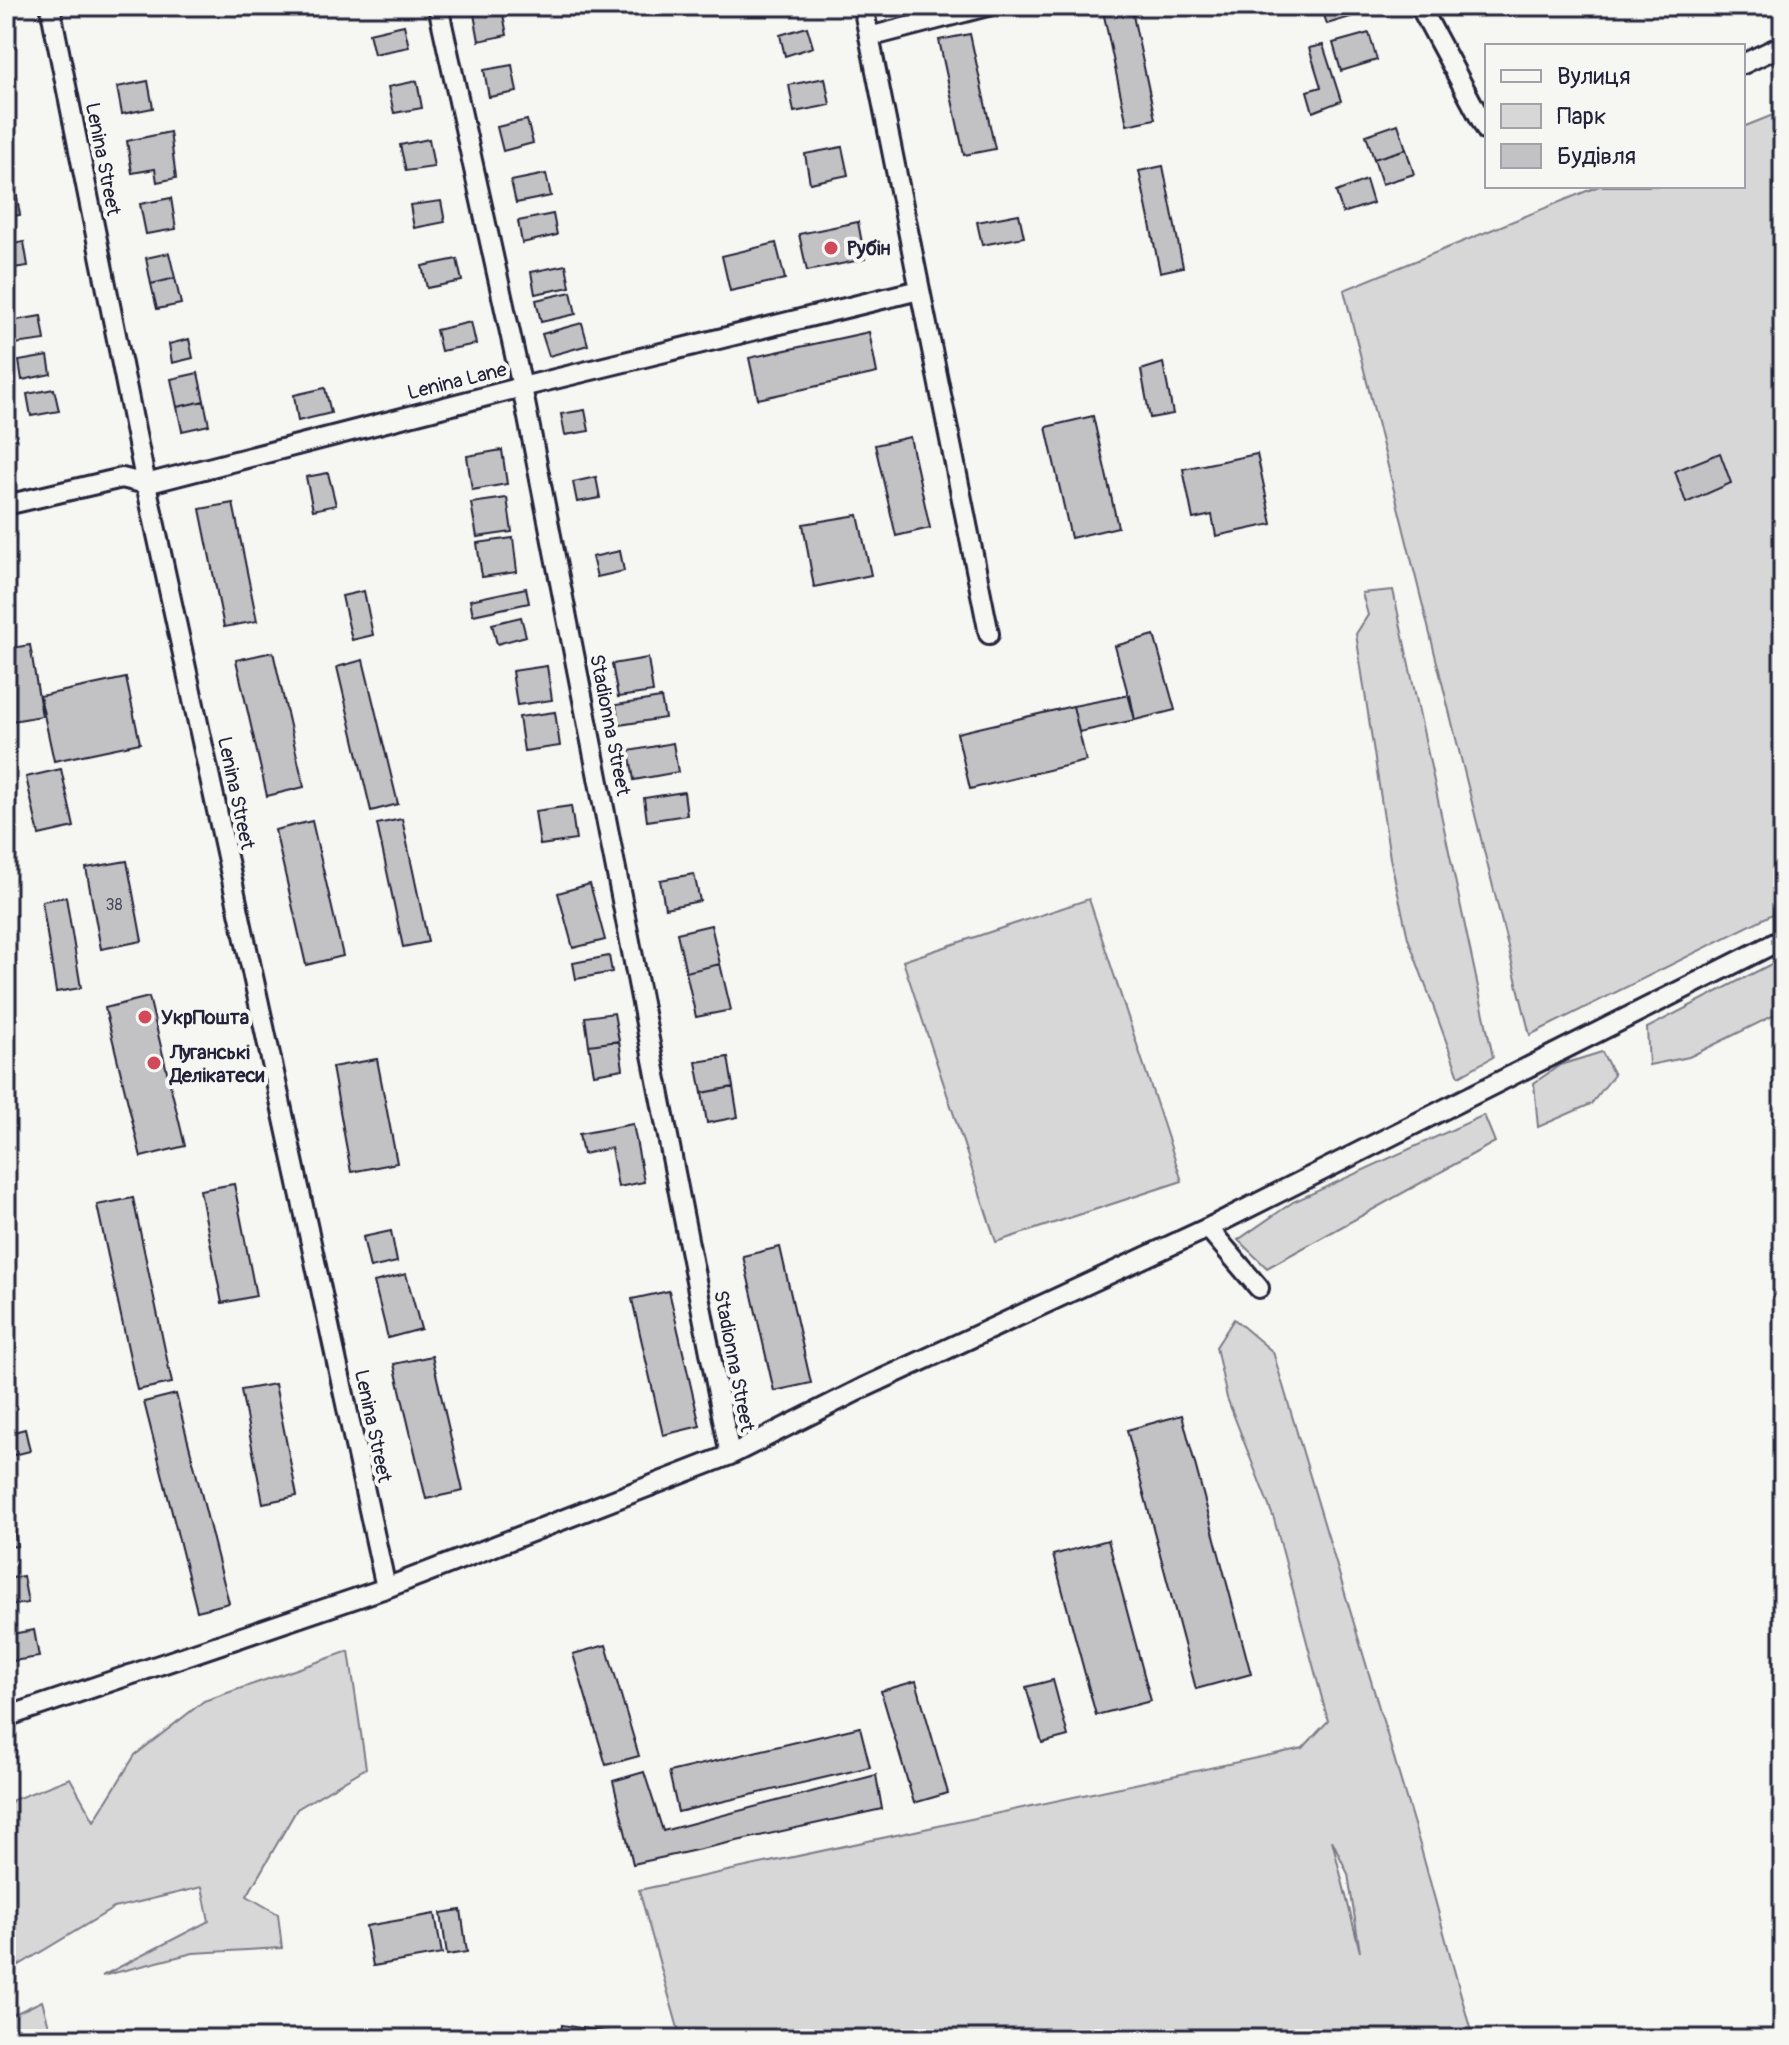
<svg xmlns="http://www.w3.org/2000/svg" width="1789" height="2045" viewBox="0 0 1789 2045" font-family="Pangolin,sans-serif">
  <rect width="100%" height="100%" fill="#f6f6f2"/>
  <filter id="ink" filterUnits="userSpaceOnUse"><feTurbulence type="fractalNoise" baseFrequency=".0125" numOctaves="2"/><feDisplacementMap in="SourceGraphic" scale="16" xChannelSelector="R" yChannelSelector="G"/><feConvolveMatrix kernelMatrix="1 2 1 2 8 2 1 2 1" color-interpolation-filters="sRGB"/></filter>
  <g filter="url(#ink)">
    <path fill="#d7d7d7" stroke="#7c7c89" stroke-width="2" fill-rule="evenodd" d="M1783,111V909L1530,1035L1344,290L1599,186H1743V127Z
      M1393,590L1493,1057L1459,1076L1408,938L1390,858L1356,634L1368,615L1362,593Z
      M1089,899L1182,1181L996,1242L903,961Z
      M1783,958V1011L1689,1057L1649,1065L1647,1028Z
      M1602,1052L1614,1075L1591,1104L1538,1127L1534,1083L1560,1065Z
      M1484,1115L1495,1142L1267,1268L1238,1240L1293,1202Z
      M1234,1319L1273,1352L1420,1845L1473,2039H681L639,1890L1303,1748L1328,1721L1274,1519L1227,1398L1216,1347ZM1332,1840L1348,1874L1360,1952Z
      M349,1651L366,1768L297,1809L247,1896L278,1914L282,1948L193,1953L102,1976L209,1921L202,1887L114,1908L6,1973V1808L13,1800L70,1778L94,1821L135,1755L204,1701Z
      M42,2001L49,2026L20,2039H6V2018Z"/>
    <path fill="#c2c2c4" stroke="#22223b" stroke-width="2" d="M1102,6H1131L1155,119L1127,125Z
      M1321,6H1361L1363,13L1327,24Z
      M1462,6H1481L1464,12Z
      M502,9L507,35L479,41L474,14Z
      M404,25L409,47L374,54L369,33Z
      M807,27L813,47L785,56L780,35Z
      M1369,33L1377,60L1341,71L1333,43Z
      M970,34L995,149L964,155L939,40Z
      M1323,45L1341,101L1313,112L1307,91L1321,87L1309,48Z
      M512,65L517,92L489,97L484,70Z
      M825,78L830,105L794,112L789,85Z
      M148,81L153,108L122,114L117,87Z
      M417,81L422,108L394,113L388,87Z
      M527,120L533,143L503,151L497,127Z
      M1398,124L1406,149L1374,159L1366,135Z
      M170,132L176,178L157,182L155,169L132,173L127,141Z
      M429,139L434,167L406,171L400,145Z
      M842,147L848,175L810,183L805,154Z
      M1406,149L1414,174L1382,184L1374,159Z
      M1163,166L1183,267L1160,272L1139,171Z
      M546,174L551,196L516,203L511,181Z
      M1366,180L1373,203L1343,213L1336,192Z
      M16,192L20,215L6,217V193Z
      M171,198L176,229L146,234L140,204Z
      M441,201L445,222L414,228L410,205Z
      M553,214L557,235L522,243L518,221Z
      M1019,214L1024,237L982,245L977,222Z
      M858,222L865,259L807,271L799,234Z
      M24,242L28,266L6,269V245Z
      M776,243L785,279L730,291L722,256Z
      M169,253L175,278L151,284L146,258Z
      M457,259L462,281L427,288L422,266Z
      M566,265L570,287L535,294L531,272Z
      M175,278L181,304L157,309L151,284Z
      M571,292L576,314L541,322L536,300Z
      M41,316L45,340L15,344L11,321Z
      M471,322L476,344L441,351L436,330Z
      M582,323L588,345L549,356L542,334Z
      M869,332L877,373L758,399L749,358Z
      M189,339L193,358L172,363L169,344Z
      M48,356L51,374L22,380L19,361Z
      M1163,363L1173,414L1150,418L1141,370Z
      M198,373L204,401L177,407L171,379Z
      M325,388L331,413L298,421L294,395Z
      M54,389L59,411L31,416L27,394Z
      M204,401L209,425L182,431L177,407Z
      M585,410L589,431L565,435L561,414Z
      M1093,416L1118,527L1071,538L1046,427Z
      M910,437L930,528L896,536L875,445Z
      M502,450L507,484L472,490L467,456Z
      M1720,453L1731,483L1686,503L1675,471Z
      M1257,454L1272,524L1216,536L1212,515L1193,519L1183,469Z
      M328,473L336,505L313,510L306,477Z
      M596,477L600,498L577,502L573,482Z
      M507,498L512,532L477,537L471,503Z
      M233,503L257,621L224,627L200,509Z
      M858,515L871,575L814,587L803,524Z
      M513,538L517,572L482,577L477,543Z
      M620,551L624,571L597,577L592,557Z
      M526,588L529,603L473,615L470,600Z
      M364,591L373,635L352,640L342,596Z
      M521,617L526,636L497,644L492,624Z
      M1154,635L1175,710L1135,720L1115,646Z
      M30,645L42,716L6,722V649Z
      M273,652L304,787L267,796L236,660Z
      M648,658L653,692L618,697L612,664Z
      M363,660L398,804L371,811L337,667Z
      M547,666L552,700L517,705L512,671Z
      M126,678L140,743L54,761L40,696Z
      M1130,695L1135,720L1079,732L1073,706Z
      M661,698L665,718L619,725L616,705Z
      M1073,706L1086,761L970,789L957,733Z
      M555,712L560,746L524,751L519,717Z
      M673,743L678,772L634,780L629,751Z
      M61,769L74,827L39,835L26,777Z
      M684,792L687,815L647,821L644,798Z
      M571,806L576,840L540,845L535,811Z
      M402,819L428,942L403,947L377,824Z
      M312,821L343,956L306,965L275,830Z
      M127,861L142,941L101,949L86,868Z
      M694,874L700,901L665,908L660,880Z
      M590,884L605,940L573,948L558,893Z
      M66,897L81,988L56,992L42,901Z
      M711,925L720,964L686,972L677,933Z
      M609,956L612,972L576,979L573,963Z
      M720,964L731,1010L696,1017L686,972Z
      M149,997L185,1146L141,1157L105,1008Z
      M614,1013L619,1041L589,1045L585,1017Z
      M619,1041L623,1069L594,1074L589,1045Z
      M728,1057L733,1087L702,1093L696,1062Z
      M377,1059L397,1163L351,1172L332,1067Z
      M733,1087L738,1117L707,1123L702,1093Z
      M633,1124L644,1182L618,1187L611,1148L583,1154L579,1134Z
      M234,1184L256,1296L222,1303L200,1190Z
      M133,1198L172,1383L137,1390L97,1205Z
      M391,1231L397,1262L370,1268L363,1237Z
      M780,1247L811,1383L774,1391L743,1256Z
      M406,1274L421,1329L388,1338L374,1282Z
      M669,1291L700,1426L663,1435L632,1299Z
      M432,1356L463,1491L426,1499L394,1364Z
      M275,1384L297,1496L263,1503L241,1390Z
      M176,1394L229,1603L197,1611L144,1402Z
      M1182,1415L1251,1674L1196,1689L1127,1430Z
      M25,1429L30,1451L6,1457V1434Z
      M13,1519L17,1546L6,1547V1520Z
      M1108,1540L1151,1701L1096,1715L1053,1555Z
      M23,1576L28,1603L6,1606V1579Z
      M34,1630L39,1657L6,1662V1635Z
      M606,1645L639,1756L606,1765L573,1654Z
      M1053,1680L1068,1736L1042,1743L1026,1687Z
      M916,1681L948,1793L914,1803L881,1691Z
      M860,1727L870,1767L678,1812L669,1772Z
      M644,1772L663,1831L876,1775L882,1809L633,1864L613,1781Z
      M461,1910L467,1952L447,1955L441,1913Z
      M435,1914L442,1954L373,1966L366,1926Z
      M562,2025L624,2035L623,2039H560Z"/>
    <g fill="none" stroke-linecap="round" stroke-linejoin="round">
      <g stroke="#22223b" stroke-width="24">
        <path id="minor" d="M50,6L146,484L386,1588
          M438,6L522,387L730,1455
          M863,6L989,634
          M1420,6L1487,131
          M869,37L988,6
          M1743,64L1783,45
          M6,505L122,478L146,484L522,387L919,290
          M1208,1228L1259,1288
          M6,1717L386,1588L730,1455L863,1388L1208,1228L1783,939"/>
      </g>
      <use href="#minor" stroke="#f6f6f2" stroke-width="18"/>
    </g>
  </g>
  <g fill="#d1495b" stroke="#f6f6f2" stroke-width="3">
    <circle cx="831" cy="248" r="8"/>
    <circle cx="145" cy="1017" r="8"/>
    <circle cx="154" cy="1063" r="8"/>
  </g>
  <g text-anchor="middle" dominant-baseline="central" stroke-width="8" stroke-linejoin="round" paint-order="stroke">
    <g font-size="16" fill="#4a4a5d">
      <text x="114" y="905">38</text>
    </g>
    <g font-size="20" fill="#22223b" stroke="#f6f6f2">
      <text transform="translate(103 159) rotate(79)">Lenina Street</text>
      <text transform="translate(457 381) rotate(-14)">Lenina Lane</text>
      <text transform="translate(610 725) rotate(79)">Stadionna Street</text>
      <text transform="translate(236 793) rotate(78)">Lenina Street</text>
      <text transform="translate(734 1361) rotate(79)">Stadionna Street</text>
      <text transform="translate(373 1426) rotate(78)">Lenina Street</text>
    </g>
    <g font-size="20" font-weight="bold" fill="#22223b" stroke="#f6f6f2" text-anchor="start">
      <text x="847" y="248">Рубін</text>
      <text x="161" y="1017">УкрПошта</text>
      <text x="170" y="1052">Луганські<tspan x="170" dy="23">Делікатеси</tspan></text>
    </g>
  </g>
  <rect width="1789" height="2045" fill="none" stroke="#f6f6f2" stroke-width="32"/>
  <rect x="16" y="16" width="1757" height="2013" fill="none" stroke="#22223b" stroke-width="3" filter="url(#ink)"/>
  <rect x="1485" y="44" width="260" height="144" fill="#f6f6f2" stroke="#a1a1a9" stroke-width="2"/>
  <rect x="1501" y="70" width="40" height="12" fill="#f6f6f2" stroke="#a1a1a9" stroke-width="2"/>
  <text x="1557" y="84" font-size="24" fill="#22223b">Вулиця</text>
  <rect x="1501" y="104" width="40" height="24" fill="#d7d7d7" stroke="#a1a1a9" stroke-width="2"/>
  <text x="1557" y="124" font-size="24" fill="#22223b">Парк</text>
  <rect x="1501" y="144" width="40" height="24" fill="#c2c2c4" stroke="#a1a1a9" stroke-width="2"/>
  <text x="1557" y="164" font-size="24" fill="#22223b">Будівля</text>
</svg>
